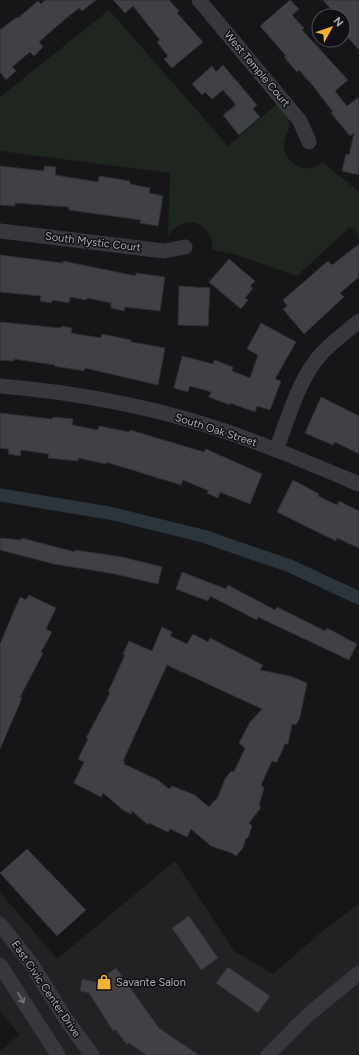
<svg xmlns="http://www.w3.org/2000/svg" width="359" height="1055" viewBox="0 0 359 1055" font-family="Figtree,sans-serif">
  <rect width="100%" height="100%" fill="#161618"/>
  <path fill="#222225" d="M175,861L234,951L273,974L325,929L359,904V1055H0V1051L19,1035L0,1011V892L57,959Z"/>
  <path fill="#1e261f" d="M109,10L228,146L278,103C281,107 286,112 288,116C292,127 284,137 284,147C285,160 300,171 311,168C315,167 319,164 323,162L359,192V237L350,227L297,276L237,255L213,250C213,233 199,215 180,225C176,227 172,231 168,235L170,173L0,151V97Z"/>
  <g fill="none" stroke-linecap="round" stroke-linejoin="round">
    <path stroke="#2c353c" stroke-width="13" d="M0,495L109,513L203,536L290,566L359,598"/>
  </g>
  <path fill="#404145" stroke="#303034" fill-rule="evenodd" d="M45,0H96L82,11L79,8L65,19L39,42L43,47L34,56L30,52L12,67L16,71L6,80L0,72V30L17,17L18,18L38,1L41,4Z
    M113,0H169L179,11L177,13L203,42L172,68L164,59L168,56L157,42L160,40L133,6L125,13Z
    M290,0L299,9L292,15L304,28L302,30L348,80L335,91L347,106L359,97V175L342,171L346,154L349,155L354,133L350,136L331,113L333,112L314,87L299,70L297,72L284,57L286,56L260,26Z
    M323,0H359V50L343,32V16H337Z
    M223,65L257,105L253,109L260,117L239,135L223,115L236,105L223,90L212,99L205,92L202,95L192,84L212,66L216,72Z
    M0,166L44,171V166L56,167L55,175L98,182L99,176L130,181V184L150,188L149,193L163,196L158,226L140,223L141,220L69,210V207L15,203V206L0,205Z
    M359,244V277L340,293L344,297L304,334L283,309L287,306L283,300L328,261L332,265Z
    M0,255L63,263V261L136,276V273L165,277L160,311L125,307L124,311L111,308V303L87,298L86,300L70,297L69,303L52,300V303L40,301L41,296L0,292Z
    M229,259L255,281L250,286L253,288L245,298L248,300L241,309L209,282Z
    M179,286L210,288L208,326L178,325Z
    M0,322L61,328V326L72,328L71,333L101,338L102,334L131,340V342L165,348L158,385L85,368L84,371L54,366L55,365L14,359V361L0,360Z
    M261,323L296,342L275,379L281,381L270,410L257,406L255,412L230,403V405L209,397L211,392L190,386L188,392L174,388L182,356L213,364L214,360L233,367L232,371L250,378L258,355L247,349Z
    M321,397L359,416V454L335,442L333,445L305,433Z
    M0,413L52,419L53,417L73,419L72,425L98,430L99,426L129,432L130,430L204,452L206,449L262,474L250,504L220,492L218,498L207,493L209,491L183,480L181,485L106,462V464L78,458V461L48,458L49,454L21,450L20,456L8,454L9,449L0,448Z
    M293,480L319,494L318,496L337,505L339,501L359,511V548L337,538L336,541L277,512Z
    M0,538L21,540L22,538L75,552V550L122,557L162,567L158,584L115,574L54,564L0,550Z
    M182,572L226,589L228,585L275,610L277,607L325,631L327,628L357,644L349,660L258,617L257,620L210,596L208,601L176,589Z
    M29,595L56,608L46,629L52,632L41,652L43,653L20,697L22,698L0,749V644L20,597L26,600Z
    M162,627L172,632L170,636L187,644L193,634L208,642L210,638L263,665L260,670L290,676L307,683L300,717L296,725L292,724L288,744H285L277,762L272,761L261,785L264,788L259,805L261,807L259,810L249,823L252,826L248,838H246L243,848L236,856L232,853L211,846L191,829L187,837L170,829L168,832L149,823L148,825L132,811L131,814L123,810L103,793L101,797L74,783L84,762L78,759L88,739L86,738L110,693L108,692L125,655L123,654L129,641L152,651ZM167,665L262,709L250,722L239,743L245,748L234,772L231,771L225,779L218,797L209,807L195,795L172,786L169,789L158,780L124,764L125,762L123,761Z
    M27,849L86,910L57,936L0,873Z
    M189,916L218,958L201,970L172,928Z
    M228,967L270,996L258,1013L216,983Z
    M116,968L159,1028L199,1055H146L129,1043L127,1045L116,1030L113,1031L89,993L80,991L82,979L96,982Z"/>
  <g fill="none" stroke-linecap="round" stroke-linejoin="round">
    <path stroke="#37383d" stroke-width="15" d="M199,0L300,121L309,142
      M0,231L164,251L185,247
      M0,386C70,392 139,404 206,425C258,441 309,463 359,484
      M276,450C289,417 299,376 324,351C335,340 347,331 359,321
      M0,924L32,965L65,1018L92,1055
      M0,965L58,1055
      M268,1055L309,1014L359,973"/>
  </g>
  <defs><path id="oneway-shaft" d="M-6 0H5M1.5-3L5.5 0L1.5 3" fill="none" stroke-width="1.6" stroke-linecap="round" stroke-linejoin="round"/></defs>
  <use stroke="#757881" href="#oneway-shaft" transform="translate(21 998) rotate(60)"/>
  <defs>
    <g id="shop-bare" transform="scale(1.2)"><path d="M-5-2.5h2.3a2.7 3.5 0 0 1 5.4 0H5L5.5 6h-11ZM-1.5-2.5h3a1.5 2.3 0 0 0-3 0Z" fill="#f2b134" stroke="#111113" stroke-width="2.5" paint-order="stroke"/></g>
  </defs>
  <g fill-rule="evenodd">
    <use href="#shop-bare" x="104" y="982"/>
  </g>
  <g text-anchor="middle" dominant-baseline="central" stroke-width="3" stroke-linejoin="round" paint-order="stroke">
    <g font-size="11" fill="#a8adb8" stroke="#111113">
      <text transform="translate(257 69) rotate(50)">West Temple Court</text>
      <text transform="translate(93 242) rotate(7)">South Mystic Court</text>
      <text transform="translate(216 430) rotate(18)">South Oak Street</text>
      <text transform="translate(46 989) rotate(56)">East Civic Center Drive</text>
    </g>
    <g font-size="11" fill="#a8adb8" stroke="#111113" text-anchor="start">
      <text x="116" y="982">Savante Salon</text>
    </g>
  </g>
  <g transform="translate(331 28) rotate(50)"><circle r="19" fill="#111113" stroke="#4d4f55"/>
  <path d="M0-3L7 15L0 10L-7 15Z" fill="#f2b134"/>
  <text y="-6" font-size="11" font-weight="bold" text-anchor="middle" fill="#a8adb8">N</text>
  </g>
</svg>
